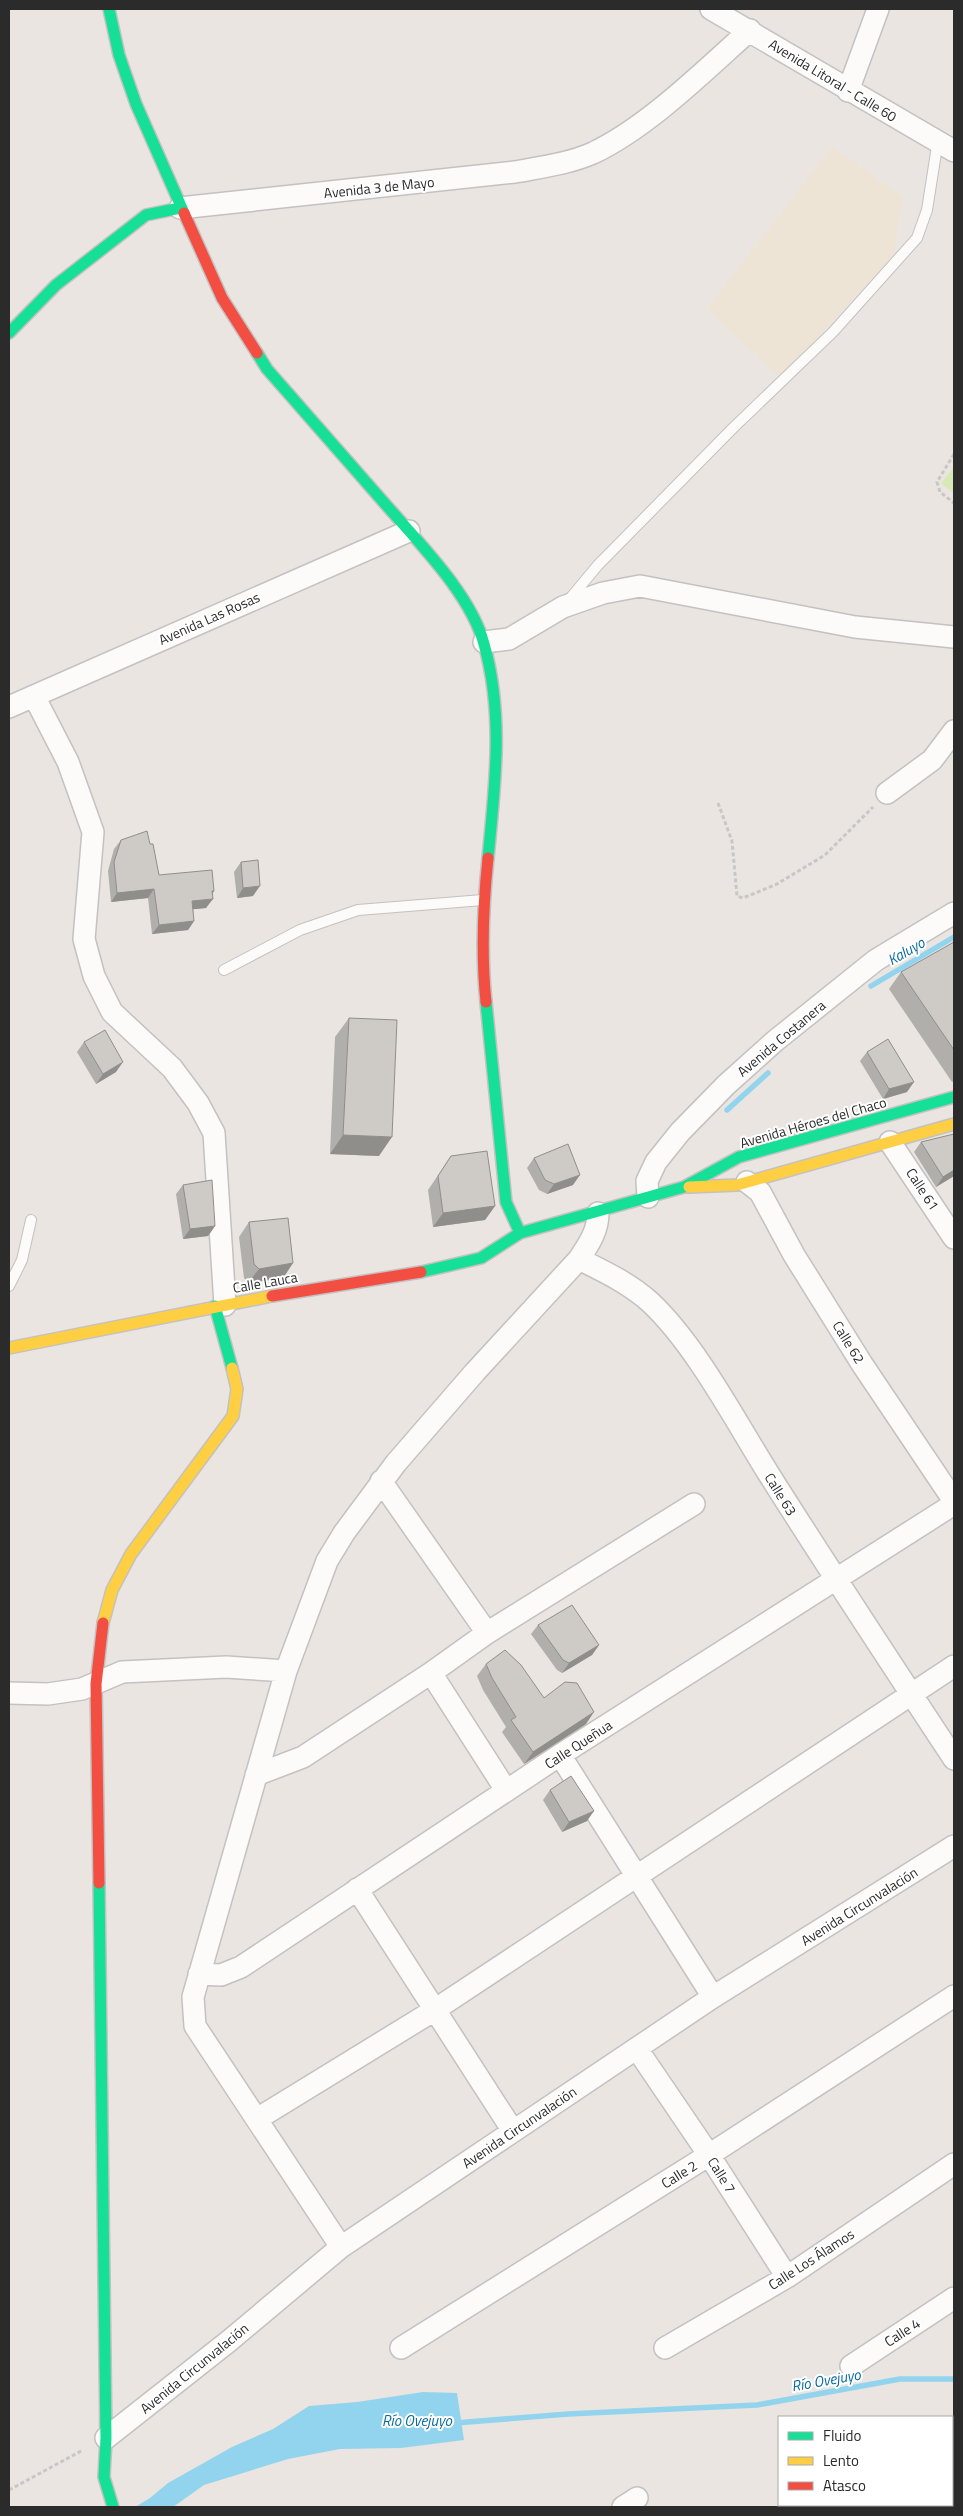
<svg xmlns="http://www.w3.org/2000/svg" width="963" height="2516" viewBox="0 0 963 2516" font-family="'Titillium Web',sans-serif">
  <rect width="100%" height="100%" fill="#eae5e0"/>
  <path fill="#ede4d5" d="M832,147L903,197L894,254L781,378L707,309Z"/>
  <path fill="#d6e9b6" d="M954,467V494L941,483Z"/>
  <path fill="#92d4ed" d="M423,2392L457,2393L464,2440L401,2448L340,2449L288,2459L204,2485L173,2507H135L150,2498L168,2483L232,2447L273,2429L309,2406L357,2402Z"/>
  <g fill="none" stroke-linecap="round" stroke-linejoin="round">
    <path stroke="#92d4ed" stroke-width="5.5" d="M871,986L954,937
      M727,1110L768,1073
      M455,2423L568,2414L757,2405L900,2379H954"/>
    <g stroke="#c3c1c1" stroke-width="12">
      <path id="lane" d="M568,601L598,565L733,428L833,332L917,238L927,210L938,140
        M224,970L300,930L358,910L483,900
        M9,1286L22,1260L31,1220"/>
    </g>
    <g stroke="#c3c1c1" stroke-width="24">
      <path id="street" d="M711,9L954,151
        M848,91L878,9
        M180,208L515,172C541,167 568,164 593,153C648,127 704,71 750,30
        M484,642L509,639L563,607L603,593L640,586L855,627L954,637
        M35,698L68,762L93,832L84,939L94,976L112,1012L172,1068L198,1103L214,1133L225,1305
        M9,707L409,531
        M887,793L932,760L954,731
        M890,1142L954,1238
        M747,1182L760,1192L794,1255L862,1364L954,1501
        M648,1197L647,1181L656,1162L680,1132L726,1085L775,1041L876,960L954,913
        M579,1259C603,1271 629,1283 650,1302C696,1345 736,1422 770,1476C830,1571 892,1665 954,1759
        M381,1481L487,1633
        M431,1673L506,1790
        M9,1693L48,1694L82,1689L122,1672L226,1667L286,1671
        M560,1755L713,1997
        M256,1775L303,1757L431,1673L487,1633L694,1504
        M357,1889L513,2131
        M199,1974L221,1975L241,1967L560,1755L954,1504
        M637,2049L709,2155L787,2277
        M257,2119L433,2011L954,1666
        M341,2247L195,2026L193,1997L286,1671L327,1561L344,1533L396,1463L475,1372L579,1259C589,1244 598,1231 598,1213
        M401,2348L709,2155L954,1996
        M665,2348L787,2277L954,2164
        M851,2366L954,2298
        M106,2438L229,2341L341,2247L713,1997L954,1846
        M952,2459L954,2458
        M938,2505L940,2507
        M623,2507L637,2498
        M863,2507L868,2505"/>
    </g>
    <g stroke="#c3c1c1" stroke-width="14">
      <path id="fast" d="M109,9L119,55L136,104L184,213
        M9,333L56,285L146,215L180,208
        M257,353L267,369C307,415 347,460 387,506C420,544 471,595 484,644C504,714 495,786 488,858
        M520,1233L684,1187L739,1157L954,1097
        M421,1272L481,1258L520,1233L506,1202L486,1002
        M215,1306L232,1368
        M99,1883L106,2438L104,2477L113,2507"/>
    </g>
    <g stroke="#c3c1c1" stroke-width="14">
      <path id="slow" d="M689,1187L737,1185L954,1124
        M9,1348L272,1296
        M103,1623L112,1590L131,1554L233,1416L237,1389L232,1368"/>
    </g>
    <g stroke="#c3c1c1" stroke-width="14">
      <path id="jam" d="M184,213L222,298L257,353
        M486,1002C481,954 483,906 488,858
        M272,1296L421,1272
        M99,1883L96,1684L103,1623"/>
    </g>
    <path stroke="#c8c7c7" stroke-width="3" stroke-dasharray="4 2.5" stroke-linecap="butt" d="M954,454L937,482L940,492L954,503
      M718,803L732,841L737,896L743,898L777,884L825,855L873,807
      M9,2490L83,2450"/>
    <use href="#lane" stroke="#fcfbfa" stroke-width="10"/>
    <use href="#street" stroke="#fcfbfa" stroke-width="21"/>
    <use href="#fast" stroke="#16e098" stroke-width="11"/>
    <use href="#slow" stroke="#ffcf43" stroke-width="11"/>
    <use href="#jam" stroke="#f24e42" stroke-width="11"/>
  </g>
  <path fill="#b1afab" d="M121,840L150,844L159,875L214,891L206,908L193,909L194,921L188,930L152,934L148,898L111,902L108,871L114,849Z
    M241,862L253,896L237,898L234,872Z
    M954,942V1081L952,1082L889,989L901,972Z
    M349,1018L379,1156L330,1154L335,1037Z
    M84,1042L116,1072L96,1084L77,1052Z
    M867,1052L907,1092L883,1099L860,1061Z
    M954,1134V1176L936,1187L914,1152L921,1142Z
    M451,1156L495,1206L485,1220L433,1227L428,1190Z
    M534,1158L573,1185L547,1194L539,1190L527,1168Z
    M183,1185L215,1226L208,1236L183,1239L176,1194Z
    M249,1222L293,1263L283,1278L248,1283L244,1278L239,1237Z
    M538,1625L599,1645L592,1655L562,1673L557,1670L531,1634Z
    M486,1664L544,1698L586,1724L524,1764L502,1732L506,1727L483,1690L477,1676Z
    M550,1790L587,1821L562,1832L543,1800Z"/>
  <path fill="#908e8b" d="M260,886L253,896L237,898L243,888Z
    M154,889L148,898L111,902L117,893Z
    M212,891H214L208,899H213L206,908L186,910L192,901Z
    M194,921L188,930L152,934L159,925Z
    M123,1062L116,1072L96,1084L103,1074Z
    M914,1082L907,1092L883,1099L889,1089Z
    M343,1135L392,1137L379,1156L330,1154Z
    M954,1170V1176L936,1187L943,1177Z
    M580,1175L573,1185L547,1194L554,1184Z
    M495,1206L485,1220L433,1227L443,1213Z
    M215,1226L208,1236L183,1239L190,1229Z
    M293,1263L283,1278L248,1283L259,1269Z
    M599,1645L592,1655L562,1673L569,1663Z
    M594,1712L586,1724L524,1764L533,1752Z
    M594,1811L587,1821L562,1832L569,1822Z"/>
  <path fill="#cecbc7" stroke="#908e8b" d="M147,831L150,844H153L159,875L212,870L214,891H212L213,899L192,901L194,921L159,925L154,889L117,893L114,862L121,840Z
    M258,860L260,886L243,888L241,862Z
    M954,942V1050L901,972Z
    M349,1018L397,1020L392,1137L343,1135Z
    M105,1030L123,1062L103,1074L84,1042Z
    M888,1039L914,1082L889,1089L867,1052Z
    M954,1134V1170L943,1177L921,1142Z
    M568,1144L580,1175L554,1184L545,1180L534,1158Z
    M487,1151L495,1206L443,1213L438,1176L451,1156Z
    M212,1180L215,1226L190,1229L183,1185Z
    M288,1218L293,1263L259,1269L254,1264L249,1222Z
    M572,1605L599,1645L569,1663L563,1660L538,1625Z
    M505,1650L521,1665L544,1698L565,1682L577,1683L594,1712L533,1752L511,1720L516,1717L492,1678L486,1664Z
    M571,1776L594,1811L569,1822L550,1790Z"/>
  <g text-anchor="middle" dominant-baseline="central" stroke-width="4" stroke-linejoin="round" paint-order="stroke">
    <g font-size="14" fill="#2b2b2b" stroke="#fff">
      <text transform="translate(833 80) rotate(31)">Avenida Litoral - Calle 60</text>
      <text transform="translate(379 187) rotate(-6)">Avenida 3 de Mayo</text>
      <text transform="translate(209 618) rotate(-24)">Avenida Las Rosas</text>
      <text transform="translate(781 1038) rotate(-40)">Avenida Costanera</text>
      <text transform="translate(813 1122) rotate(-16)">Avenida Héroes del Chaco</text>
      <text transform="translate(923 1189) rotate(57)">Calle 61</text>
      <text transform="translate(265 1282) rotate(-10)">Calle Lauca</text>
      <text transform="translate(849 1342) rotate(58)">Calle 62</text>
      <text transform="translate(781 1494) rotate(58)">Calle 63</text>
      <text transform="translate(578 1744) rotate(-33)">Calle Queñua</text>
      <text transform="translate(859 1906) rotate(-32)">Avenida Circunvalación</text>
      <text transform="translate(519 2127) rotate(-34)">Avenida Circunvalación</text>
      <text transform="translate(679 2174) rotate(-32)">Calle 2</text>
      <text transform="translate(722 2175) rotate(58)">Calle 7</text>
      <text transform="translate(811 2259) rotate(-33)">Calle Los Álamos</text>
      <text transform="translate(902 2332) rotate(-33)">Calle 4</text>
      <text transform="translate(194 2368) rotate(-39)">Avenida Circunvalación</text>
    </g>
    <g font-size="15" font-style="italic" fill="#096ba1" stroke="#fff">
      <text transform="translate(906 951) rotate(-30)">Kaluyo</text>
      <text transform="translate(826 2380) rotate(-10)">Río Ovejuyo</text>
      <text x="417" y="2420">Río Ovejuyo</text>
    </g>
  </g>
  <rect width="963" height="2516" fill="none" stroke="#2b2b2b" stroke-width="20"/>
  <rect x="778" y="2416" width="175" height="90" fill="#ffffff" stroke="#aaaaaa"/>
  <rect x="788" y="2432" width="25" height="8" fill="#16e098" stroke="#aaaaaa"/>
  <text x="823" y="2441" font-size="15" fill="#2b2b2b">Fluido</text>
  <rect x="788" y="2457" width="25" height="8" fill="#ffcf43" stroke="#aaaaaa"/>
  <text x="823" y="2466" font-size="15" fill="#2b2b2b">Lento</text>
  <rect x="788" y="2482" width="25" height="8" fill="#f24e42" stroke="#aaaaaa"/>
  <text x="823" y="2491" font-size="15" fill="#2b2b2b">Atasco</text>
</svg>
